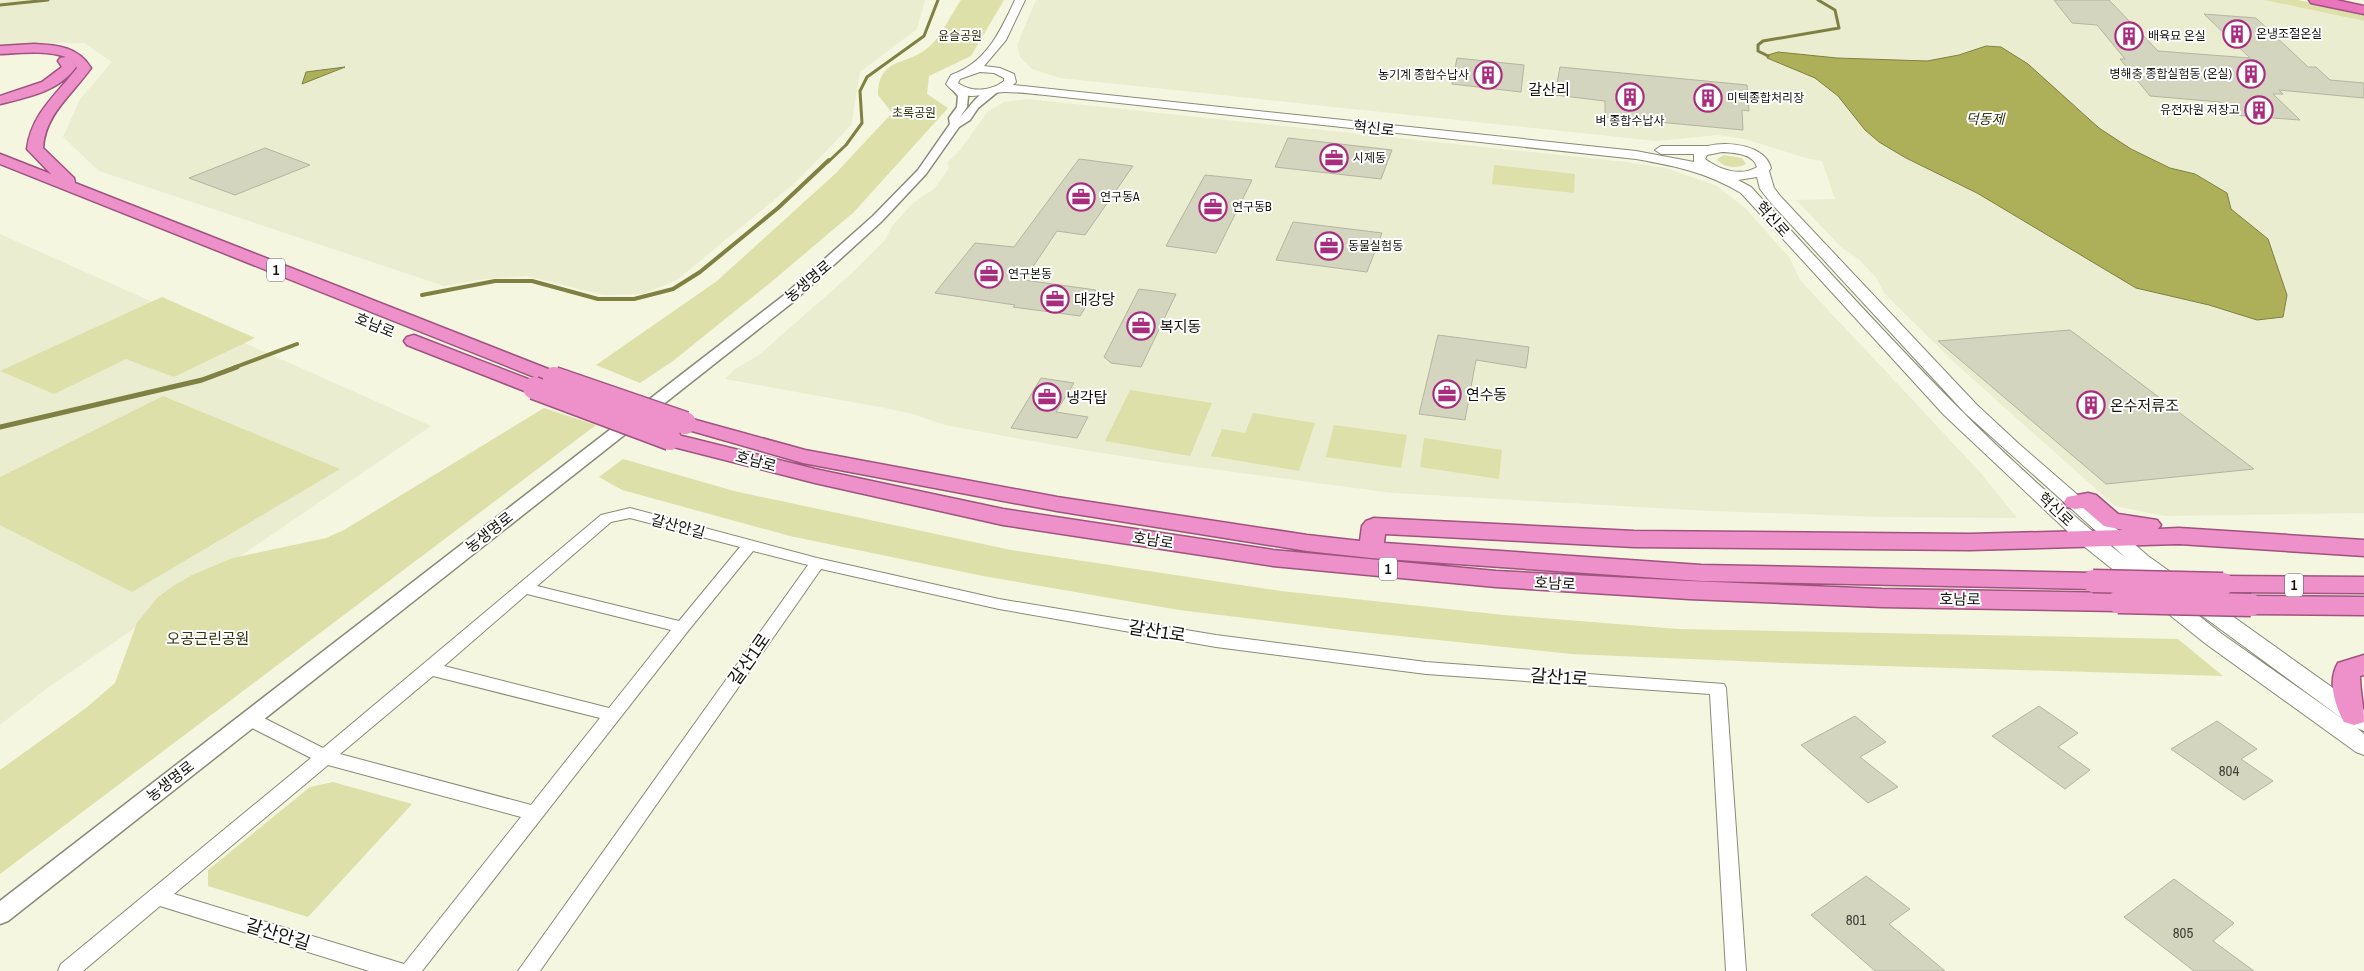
<svg xmlns="http://www.w3.org/2000/svg" width="2364" height="971" viewBox="0 0 2364 971" font-family="'Archivo Narrow','Noto Sans KR',sans-serif">
  <rect width="100%" height="100%" fill="#f4f6e0"/>
  <path fill="#eaedcf" d="M0,0H925L917,29L860,72L851,125L797,181L677,280L643,294L604,295L527,276L486,279L444,286L99,171L63,137L80,99L112,62L84,43L0,44Z
    M1036,0H2264L2364,21V513L2165,516L2115,506L1956,364L1884,293L1877,279L1860,260L1841,247L1796,200L1835,199L1822,161L1809,159L1745,139L1718,135L1657,141L1060,78L1032,69L1020,57L1017,45Z
    M1027,99L1627,162L1666,168L1717,186L1746,209L1789,257L1800,280L1980,472L2017,518L1883,517L1710,511L1393,493L1166,463L1065,447L945,425L913,414L880,407L725,379L735,369L759,355L851,274L885,240L893,225L913,203L934,189L949,168L947,163L960,150L988,111L1004,102Z
    M0,234L431,426L50,686L0,725Z"/>
  <path fill="#dde0a9" d="M961,0H1004L971,56L929,76L927,94L948,108L854,212L770,283L673,361L640,383L596,365L717,281L836,173L892,113L878,95C879,55 908,67 930,46C942,35 952,13 961,0Z
    M2264,0H2298L2364,13V21Z
    M1724,155L1742,158L1746,164C1737,169 1723,168 1717,159Z
    M1494,165L1575,174L1574,193L1492,184Z
    M162,297L255,338L174,377L126,359L54,394L0,371Z
    M1130,390L1212,403L1190,456L1105,441Z
    M163,396L340,469L132,592L0,525V477Z
    M544,408L596,425L0,874V770L86,708L115,683L137,623L157,598L173,586L192,575L233,558L326,538L344,530Z
    M1253,413L1315,423L1299,471L1211,456L1222,429L1245,433Z
    M1334,425L1407,435L1401,468L1326,457Z
    M1424,438L1502,450L1499,479L1420,467Z
    M623,459L734,491L1011,550L1281,591L1504,615L1678,629L2178,639L2223,676L1783,663L1571,654L1352,631L1179,610L983,576L790,536L622,490L599,477Z
    M333,782L412,804L308,917L208,886V870L310,787Z"/>
  <path fill="#adb059" stroke="#7f8142" d="M1986,46L2001,47L2028,64L2099,128L2131,149L2170,168L2195,174L2227,193L2231,209L2268,239L2287,295L2283,317L2257,320L2209,305L2136,288L1977,193L1906,158L1879,142L1865,130L1838,96L1815,78L1767,58L1768,55L1778,52L1837,58L1927,61L1959,55Z
    M345,67L302,84L306,72Z"/>
  <g fill="none" stroke-linecap="round" stroke-linejoin="round">
    <path stroke="#7f8142" stroke-width="3" d="M0,5L48,0
      M1768,56L1758,51V45L1763,41L1839,28L1835,10L1818,0
      M828,162L846,145L862,123L860,91L867,77L924,36L938,0"/>
    <path stroke="#7f8142" stroke-width="4" d="M422,295L495,281H532L598,299H634L673,289L700,272L778,208L829,160
      M233,368L297,344"/>
    <path stroke="#7f8142" stroke-width="5" d="M0,427L202,380L237,367"/>
  </g>
  <path fill="#d3d5bf" stroke="#b3b5a0" d="M2054,0H2109L2158,51L2250,58L2204,14L2256,18L2308,67H2316L2330,80L2364,83V98L2279,90L2283,94H2273L2300,120L2232,115L2220,102L2150,96L2120,59H2125L2097,25L2072,23Z
    M1457,58L1524,65L1521,92L1452,84Z
    M1560,67L1747,85L1749,111L1742,110L1743,130L1605,117V101L1555,95Z
    M1288,138L1392,150L1381,179L1275,167Z
    M265,148L310,165L235,195L189,178Z
    M1079,159L1133,166L1085,235L1057,231L1024,280L1096,290L1080,316L1013,307L1015,305L935,293L975,243L1014,247Z
    M1205,175L1252,180L1216,253L1166,246Z
    M1293,222L1382,233L1367,272L1276,260Z
    M1139,289L1176,294L1141,367L1111,363L1104,357Z
    M2070,330L2254,469L2106,484L1938,341Z
    M1438,335L1529,347L1526,368L1476,360L1465,420L1419,414Z
    M1041,378L1074,383L1056,412L1088,417L1077,438L1011,428Z
    M2039,706L2078,733L2058,747L2090,770L2065,789L1992,736Z
    M1855,716L1886,742L1860,757L1898,787L1868,803L1801,745Z
    M2217,721L2257,749L2241,759L2273,781L2244,800L2171,749Z
    M1866,876L1910,909L1889,924L1945,971H1875L1811,915Z
    M2174,879L2234,923L2213,941L2254,971H2194L2124,917Z"/>
  <g fill="none" stroke-linecap="round" stroke-linejoin="round">
    <g stroke="#898b77" stroke-width="2">
      <path id="minor" d="M630,508L817,558L999,599L1216,635L1426,662L1724,684L1726,688L1746,971H1726L1710,694L1426,674L1216,647L999,609L821,569L540,971H518L808,565L753,551L688,631L422,971H369L160,906L83,971H58L61,964L311,758L244,724L242,719L244,714L250,713L256,714L323,748L601,515ZM630,518L740,547L679,621L537,586L611,522ZM527,594L671,630L609,708L444,666ZM433,676L600,718L531,805L340,754ZM328,765L521,817L404,964L174,894Z"/>
    </g>
    <g stroke="#898b77" stroke-width="3">
      <path id="tertiary" d="M956,85L960,86L968,96L967,107L960,117C970,108 982,85 999,88L1000,90L978,108L970,120L959,127L926,174L881,222L793,302L8,921L0,924V901L783,296L873,216L918,170L950,124L949,118L957,107L958,96L951,88Z"/>
    </g>
    <g stroke="#898b77" stroke-width="2">
      <path id="secondary" d="M1015,0H1025L1006,40L984,66L1000,68L1014,74L1016,82L1013,85L1636,151L1694,162V154H1661L1655,150L1661,146H1708C1728,141 1765,145 1771,168L1769,171L1774,188L1781,197L1977,405L2019,444L2148,556L2364,710V731L2357,728L2364,734V755L2356,752L2206,644L2081,544L1944,415L1741,193C1706,172 1675,166 1636,159L1045,95C1032,94 1019,92 1005,92C986,92 963,105 946,84L951,75C986,63 1000,32 1015,0ZM980,72L994,73L1004,78V81C991,91 972,93 958,83L960,79ZM1722,152C1734,153 1753,153 1757,167C1741,177 1720,170 1705,159L1707,155ZM1757,177L1760,189L1771,203L1965,413L2126,558C1987,450 1871,316 1751,187L1738,180ZM2152,579L2347,722L2222,634Z"/>
    </g>
    <g stroke="#9f537f" stroke-width="3">
      <path id="trunk" d="M34,44C58,45 78,47 91,68C72,95 45,114 43,148L74,178L75,183L561,374L564,378L561,382L554,384L547,382L0,164V154L51,174L27,149C31,114 57,94 77,68L72,61L76,67C58,92 28,97 0,104V96L42,82L62,67L58,61L60,58L66,57C45,50 22,53 0,54V46Z
        M414,335L541,384L544,388L541,392L534,394L527,392L407,345L404,341L407,337Z
        M685,417L805,450L1057,497L1307,535L1360,541L1362,526L1366,521L1374,518L1634,531L1970,534L2123,530L2104,526L2083,508L2075,509L2067,507L2064,502L2067,497L2088,493L2096,495L2118,514L2157,520L2161,525L2158,529L2179,528L2364,540V556L2179,544L1970,550L1634,547L1385,534L1384,543L1701,565L2093,573L2102,575L2105,581L2102,587L2093,589L1701,581L1371,558L1307,551L1057,511L803,463L678,427L674,423L678,419Z
        M670,433L815,469L1003,509L1273,550L1496,571L1689,581L1882,589L2118,593L2127,596L2130,602L2127,608L2118,611L1882,607L1689,599L1496,587L1273,566L1003,525L815,483L662,444L659,439L662,434Z
        M2223,576L2364,577V593L2223,592L2214,590L2211,584L2214,578Z
        M2251,596L2364,597V615L2251,614L2242,611L2238,605L2242,599Z
        M2364,655V675L2360,676C2360,692 2364,706 2364,722L2354,725L2344,722C2335,705 2327,682 2338,663Z"/>
    </g>
    <g stroke="#9f537f" stroke-width="3">
      <path id="motorway" d="M2309,0H2336L2364,6V14L2311,3Z"/>
    </g>
    <use href="#minor" fill="#fff" fill-rule="evenodd"/>
    <use href="#tertiary" fill="#fff" fill-rule="evenodd"/>
    <use href="#secondary" fill="#fff" fill-rule="evenodd"/>
    <use href="#trunk" fill="#ee90ca" fill-rule="evenodd"/>
    <use href="#motorway" fill="#ea75bc" fill-rule="evenodd"/>
    <g stroke="#9f537f" stroke-width="25" stroke-linecap="butt">
      <path id="trunk-bridge" d="M554,378L685,423
        M534,388L670,439
        M2093,581L2223,584
        M2118,602L2251,605"/>
    </g>
    <use href="#trunk-bridge" stroke="#ee90ca" stroke-width="22"/>
  </g>
  <defs>
    <g id="building-ring" transform="scale(1.4375)"><circle r="9.5" fill="#fff" stroke="#a92d7f" stroke-width="1.5"/><path d="M-4-6H4V6H1V3H-1V6H-4ZM-2.5-4.3h1.7v1.8h-1.7ZM.8-4.3h1.7v1.8H.8ZM-2.5-1h1.7V.8h-1.7ZM.8-1h1.7V.8H.8Z" fill="#a92d7f"/></g>
    <g id="office-ring" transform="scale(1.4375)"><circle r="9.5" fill="#fff" stroke="#a92d7f" stroke-width="1.5"/><path d="M-6-3h4V-5.5h4V-3h4V5H-6ZM-1-4.5V-3h2v-1.5ZM-6 0V1H6V0Z" fill="#a92d7f"/></g>
  </defs>
  <g fill-rule="evenodd">
    <use href="#building-ring" x="2237" y="34"/>
    <use href="#building-ring" x="2129" y="36"/>
    <use href="#building-ring" x="2251" y="74"/>
    <use href="#building-ring" x="1488" y="75"/>
    <use href="#building-ring" x="1630" y="97"/>
    <use href="#building-ring" x="1708" y="98"/>
    <use href="#building-ring" x="2259" y="110"/>
    <use href="#office-ring" x="1334" y="158"/>
    <use href="#office-ring" x="1081" y="197"/>
    <use href="#office-ring" x="1213" y="207"/>
    <use href="#office-ring" x="1329" y="246"/>
    <use href="#office-ring" x="989" y="274"/>
    <use href="#office-ring" x="1055" y="299"/>
    <use href="#office-ring" x="1141" y="326"/>
    <use href="#office-ring" x="1447" y="394"/>
    <use href="#office-ring" x="1047" y="397"/>
    <use href="#building-ring" x="2091" y="405"/>
  </g>
  <g text-anchor="middle" dominant-baseline="central" stroke-width="4" stroke-linejoin="round" paint-order="stroke">
    <g font-size="12" fill="#14140d" stroke="#fff" text-anchor="start">
      <text x="2256" y="34">온냉조절온실</text>
      <text x="2148" y="36">배육묘 온실</text>
      <text x="2232" y="74" text-anchor="end">병해충 종합실험동 (온실)</text>
      <text x="1469" y="75" text-anchor="end">농기계 종합수납사</text>
      <text x="1727" y="98">미텍종합처리장</text>
      <text x="2240" y="110" text-anchor="end">유전자원 저장고</text>
      <text x="1630" y="121" text-anchor="middle">벼 종합수납사</text>
      <text x="1353" y="158">시제동</text>
      <text x="1100" y="197">연구동A</text>
      <text x="1232" y="207">연구동B</text>
      <text x="1348" y="246">동물실험동</text>
      <text x="1008" y="274">연구본동</text>
    </g>
    <g font-size="12" fill="#31320c" stroke="#fff">
      <text x="960" y="36">윤슬공원</text>
      <text x="914" y="113">초록공원</text>
    </g>
    <g font-size="14" font-style="italic" fill="#34350f" stroke="#fff">
      <text x="1985" y="119">덕동제</text>
    </g>
    <g fill="#fff" stroke="#5a5a56" stroke-width="1">
      <rect x="267" y="258.5" width="18" height="23" rx="4"/>
      <rect x="1379" y="557.5" width="18" height="23" rx="4"/>
      <rect x="2285" y="573.5" width="18" height="23" rx="4"/>
    </g>
    <g font-size="14" font-weight="bold" fill="#14140d">
      <text x="276" y="270">1</text>
      <text x="1388" y="569">1</text>
      <text x="2294" y="585">1</text>
    </g>
    <g font-size="15" fill="#14140d" stroke="#fff">
      <text x="1549" y="89">갈산리</text>
    </g>
    <g font-size="15" fill="#14140d" stroke="#fff">
      <text transform="translate(1374 128) rotate(6)">혁신로</text>
      <text transform="translate(1773 219) rotate(48)">혁신로</text>
      <text transform="translate(808 281) rotate(-40)">농생명로</text>
      <text transform="translate(375 325) rotate(22)">호남로</text>
      <text transform="translate(756 461) rotate(15)">호남로</text>
      <text transform="translate(2056 509) rotate(43)">혁신로</text>
      <text transform="translate(678 526) rotate(15)">갈산안길</text>
      <text transform="translate(489 532) rotate(-38)">농생명로</text>
      <text transform="translate(1153 540) rotate(9)">호남로</text>
      <text transform="translate(1555 583) rotate(3)">호남로</text>
      <text transform="translate(1960 599) rotate(1)">호남로</text>
      <text transform="translate(170 781) rotate(-38)">농생명로</text>
    </g>
    <g font-size="15" fill="#14140d" stroke="#fff" text-anchor="start">
      <text x="1074" y="299">대강당</text>
      <text x="1160" y="326">복지동</text>
      <text x="1466" y="394">연수동</text>
      <text x="1066" y="397">냉각탑</text>
      <text x="2110" y="405">온수저류조</text>
    </g>
    <g font-size="15" fill="#31320c" stroke="#fff">
      <text x="208" y="638">오공근린공원</text>
    </g>
    <g font-size="15" fill="#44443a">
      <text x="2229" y="770">804</text>
      <text x="1856" y="919">801</text>
      <text x="2183" y="932">805</text>
    </g>
    <g font-size="18" fill="#14140d" stroke="#fff">
      <text transform="translate(1157 631) rotate(9)">갈산1로</text>
      <text transform="translate(749 659) rotate(-55)">갈산1로</text>
      <text transform="translate(1559 677) rotate(4)">갈산1로</text>
      <text transform="translate(278 934) rotate(17)">갈산안길</text>
    </g>
  </g>
</svg>
